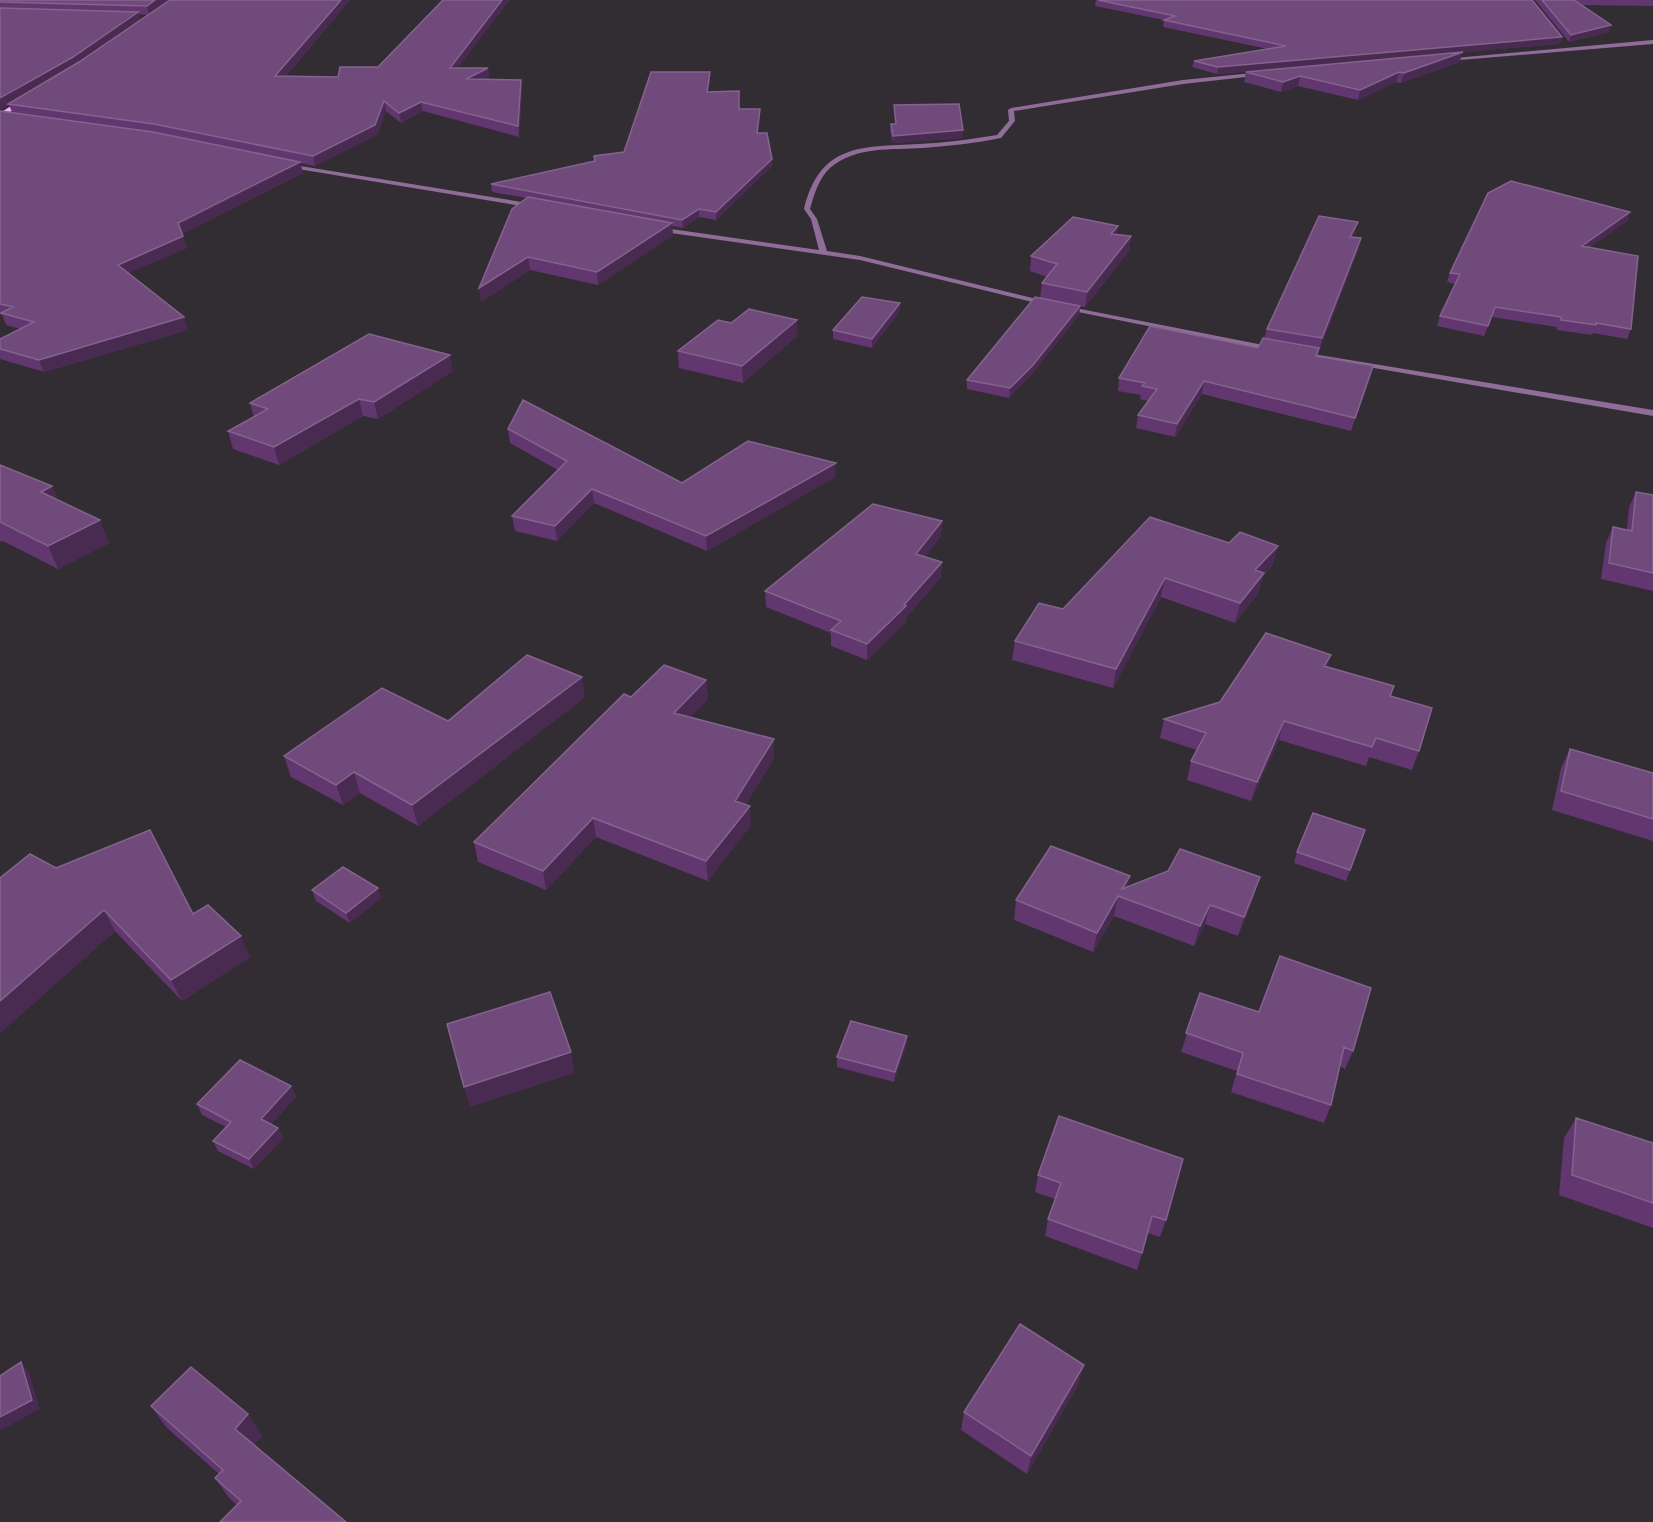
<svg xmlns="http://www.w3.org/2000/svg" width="1653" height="1522" viewBox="0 0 1653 1522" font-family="'Golos Text',sans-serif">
  <rect width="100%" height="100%" fill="#322c33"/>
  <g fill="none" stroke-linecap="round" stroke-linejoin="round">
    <path fill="#8f6d98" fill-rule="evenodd" d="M1653,40V44L1447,61L1444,59Z
      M1262,72L1264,75L1183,84L1014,111L1015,121L1001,138C976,143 949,146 923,148C892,150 855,146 830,168C819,178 814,195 810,209L817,219L827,251L860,256L1049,302V306L860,260L657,231L654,229L657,227L819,250L811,219L804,209C820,143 862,147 919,144C945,143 971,139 997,135L1009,121L1008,110L1011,108L1183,80Z
      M288,164L534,204L537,206L534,208L286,167V165Z
      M1060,305L1273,347L1277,349L1273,351L1063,309H1060Z
      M1313,354L1653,410V416L1316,358H1313Z"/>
    <path fill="#e8b0f8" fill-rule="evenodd" d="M25,97L32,99L0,118V113Z"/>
  </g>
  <path fill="#62376f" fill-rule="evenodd" d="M0,0H350L286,76L338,77L458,68H488L489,78L486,79L521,80L522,89L519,137L423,111L401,123L386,111L377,135L315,166L300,163L303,173L182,234L187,248L128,273L188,330L44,372L0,359V339L20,329L6,325L2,315L0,314V111L12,112L9,105L0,110ZM138,14L149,15L140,21Z
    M1096,0L1560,44L1462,52L1460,62L1401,83L1396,82L1358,100L1298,86L1281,92L1244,82L1246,72L1301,67L1217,74L1192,67L1194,61L1268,49L1163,27L1164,20L1095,6Z
    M1535,0H1653V6L1581,5L1611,25L1609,32L1569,42Z
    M710,72V79L708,92L740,109H760L758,133L772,166L716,220L699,217L683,228L672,226L673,235L598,285L530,270L481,302L526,198L492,192L491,184L594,161V156L624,152Z
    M894,105L963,130V138L893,143L890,131L891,124H895Z
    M1630,212L1627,221L1590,247L1631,329L1627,339L1593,333L1592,335L1557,330V327L1492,317L1484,336L1437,326L1440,316L1455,284L1447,282L1450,273Z
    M1358,222L1353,237L1358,251L1317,356L1370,379L1351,431L1202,394L1175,437L1136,428L1138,415L1148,401L1140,399L1141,395L1118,391L1119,378L1258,348L1264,339L1267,329Z
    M1118,226L1117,234L1131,236L1129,251L1085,307L1080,306L1079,315L1032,374L1009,398L967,389V380L1040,298L1042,283L1047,277L1030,271L1031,256Z
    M900,311L872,348L833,339V330Z
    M731,323L797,336L743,383L679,368L678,351Z
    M453,371L378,419L363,416L279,465L233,449L228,431L254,417L250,403Z
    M508,429L682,483L835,477L707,551L594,503L557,541L515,531L512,516L558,470L510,443Z
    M0,465L52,486L57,499L109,543L58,569L3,541L0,542Z
    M1636,492L1653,495V591L1601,579L1606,543L1613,527L1627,530L1629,507Z
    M942,521L941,536L925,557L942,562L941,577L906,618V622L867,660L831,646V633L766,607L765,591Z
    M1229,543L1273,565L1263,575L1259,592L1235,623L1161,597L1113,688L1012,660L1015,641L1063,609Z
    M1328,667L1394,686L1391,696L1419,751L1412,770L1369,757L1366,766L1279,740L1251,801L1187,780L1191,761L1197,750L1160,738L1164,719Z
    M706,680L708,699L690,717L774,758L746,804L751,825L708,881L596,837L546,890L478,862L474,842L631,697Z
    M585,697L418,826L360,793L343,805L291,777L284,756L448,721Z
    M1570,749L1653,773V841L1552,810L1561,768Z
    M1365,830L1346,881L1294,863L1297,852Z
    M56,868L193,914L250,957L182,1001L115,931L0,1033V878Z
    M1130,876L1127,887L1254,897L1238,936L1205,924L1194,946L1114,916L1093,952L1014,920L1016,900Z
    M312,890L381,898L350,923L316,901Z
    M1200,993L1353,1051L1345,1069L1340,1066L1331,1105L1324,1123L1231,1092L1237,1071L1181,1052Z
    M907,1036L906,1046L894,1082L837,1067V1057Z
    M291,1086L296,1097L271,1124L278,1128L283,1138L254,1169L218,1151L213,1141L226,1127L202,1115L197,1104Z
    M1576,1118L1653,1143V1228L1559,1195L1564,1138Z
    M1038,1175L1166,1220L1160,1237L1148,1233L1137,1270L1045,1236L1048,1219L1055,1199L1035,1192Z
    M1079,1383L1027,1474L961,1430L964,1412Z
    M151,1406L248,1414L262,1436L254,1445L346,1522L237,1505L230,1499L215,1478L219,1474L167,1428Z"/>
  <path fill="#492b51" d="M155,0H170L149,15L147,6Z
    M341,0H350L278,85L275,76Z
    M502,0H510L451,77L450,68Z
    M138,12L140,21L76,66L8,104L9,105L0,110V98Z
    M1611,25L1609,32L1569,42L1571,35Z
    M1562,37L1560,44L1462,52L1460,62L1401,83L1404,73L1460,53L1217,74L1218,67Z
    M488,68L489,78L468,89L466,79Z
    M710,72V79L707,99V92Z
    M1399,72L1396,82L1358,100L1360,90Z
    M1300,76L1298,86L1281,92L1283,82Z
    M521,80L522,89L519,137L518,126Z
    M384,101L386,111L377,135L315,166L313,156Z
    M421,102L423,111L401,123L399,113Z
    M963,130V138L893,143V136Z
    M772,159V166L716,220V212Z
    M300,162L303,173L182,234L178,223Z
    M699,209V217L683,228L682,220Z
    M1630,212L1627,221L1578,255L1582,246Z
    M1358,222L1354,235L1347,250L1350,237Z
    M672,223L673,235L598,285L597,272Z
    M1118,226L1116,240L1111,234Z
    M183,236L187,248L122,276L118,265Z
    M1131,236L1129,251L1085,307L1087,292Z
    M1361,238L1358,251L1319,352L1322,338Z
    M528,257L530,270L481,302L479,288Z
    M900,303V311L872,348V339Z
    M1080,306L1079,315L1032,374L1009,398L1010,388Z
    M184,317L188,330L44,372L39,360Z
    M797,320V336L743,383L742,366Z
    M450,355L453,371L378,419L374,402Z
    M1373,366L1370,379L1351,431L1355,418Z
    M1204,381L1202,394L1175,437L1177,424Z
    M359,399L363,416L279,465L274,447Z
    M836,463L835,477L707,551L706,536Z
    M52,486L61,509L41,492Z
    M592,489L594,503L557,541L555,526Z
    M100,520L109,543L58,569L48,546Z
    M942,521L941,536L915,570L916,554Z
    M1278,546L1273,565L1263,575L1259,592L1235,623L1240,603L1255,570Z
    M942,562L941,577L906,618V622L867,660V644L904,605Z
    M1165,578L1161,597L1113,688L1116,669Z
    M1331,655L1326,674L1324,666Z
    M582,677L585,697L418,826L412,805Z
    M706,680L708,699L676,732L674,713Z
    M1284,721L1279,740L1251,801L1257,782Z
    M774,739V758L736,820L735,801Z
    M354,772L360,793L343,805L336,785Z
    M750,806L751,825L708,881L706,861Z
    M593,818L596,837L546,890L543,871Z
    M1130,876L1126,896L1122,889Z
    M1260,877L1254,897L1238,936L1244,917Z
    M378,888L381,898L350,923L346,913Z
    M1118,896L1114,916L1093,952L1097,933Z
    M1210,905L1205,924L1194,946L1200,926Z
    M104,910L115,931L0,1033V1001Z
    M241,936L250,957L182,1001L171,980Z
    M907,1036L906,1046L894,1082L895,1072Z
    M571,1052L575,1073L470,1107L464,1087Z
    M291,1086L296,1097L266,1129L261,1119Z
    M278,1128L283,1138L254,1169L249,1159Z
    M21,1362L29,1372L40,1409L0,1431V1417Z
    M1084,1365L1079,1383L1027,1474L1031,1456Z
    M248,1414L262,1436L249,1450L235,1429Z"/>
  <path fill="#714a7c" stroke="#84638e" stroke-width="1.5" d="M0,0H155L147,6L0,2Z
    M170,0H341L275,76L338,77L340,67H378L443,0H502L450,68H488L466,79L521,80L518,126L421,102L399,113L384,101L375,125L313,156L154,124L8,104L79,62Z
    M1098,0H1532L1562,37L1218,67L1194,61L1286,46L1164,20L1175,16Z
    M1542,0H1574L1611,25L1571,35Z
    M0,8L138,12L73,57L0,98Z
    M1463,52L1404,73L1399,72L1360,90L1300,76L1283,82L1246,72Z
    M651,72H710L707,92L739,91V109H760L757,133H767L772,159L716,212L699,209L682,220L491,184L595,161L594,156L624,152Z
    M959,104L963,130L893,136L891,124H896L894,105Z
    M0,111L153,132L300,162L178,223L183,236L118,265L184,317L39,360L0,349V339L34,322L1,313L13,307L0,304Z
    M1511,181L1630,212L1582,246L1638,256L1631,329L1596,323V325L1561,320V317L1495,307L1488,326L1440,316L1460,274L1450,273L1488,193Z
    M528,197L672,223L597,272L528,257L479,288L512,209Z
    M1319,216L1358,222L1350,237L1361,238L1322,338L1267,329Z
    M1073,217L1118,226L1111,234L1131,236L1087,292L1042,283L1057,264L1031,256Z
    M862,297L900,303L872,339L833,330Z
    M1035,297L1080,306L1033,365L1010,388L967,380Z
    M749,309L797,320L742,366L678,351L718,320L731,323Z
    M1150,326L1258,348L1263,338L1319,348L1316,356L1373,366L1355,418L1204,381L1177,424L1138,415L1157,389L1142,386L1145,383L1119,378Z
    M369,334L450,355L374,402L359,399L274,447L228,431L268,409L250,403Z
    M523,400L682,483L748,441L836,463L706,536L592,489L555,526L512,516L567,461L508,429Z
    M0,465L52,486L41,492L100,520L48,546L0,522Z
    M1636,492L1653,495V573L1609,563L1613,527L1632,531Z
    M873,504L942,521L916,554L942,562L904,605L906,606L867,644L831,630L841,621L765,591Z
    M1150,517L1229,543L1240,532L1278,546L1255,570L1264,573L1240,603L1165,578L1116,669L1015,641L1039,603L1063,609Z
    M1266,633L1331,655L1324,666L1394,686L1390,696L1432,708L1419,751L1376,738L1372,747L1284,721L1257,782L1191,761L1206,733L1164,719L1220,702Z
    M527,655L582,677L412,805L354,772L336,785L284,756L382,688L448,721Z
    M664,665L706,680L674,713L774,739L735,801L750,806L706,861L593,818L543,871L474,842L624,694L631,697Z
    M1570,749L1653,773V819L1561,791Z
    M1313,813L1365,830L1350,870L1297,852Z
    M150,830L193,914L208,905L241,936L171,980L104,910L0,1001V878L30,854L56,868Z
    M1051,846L1130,876L1122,889L1168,871L1180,849L1260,877L1244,917L1210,905L1200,926L1118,896L1097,933L1016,900Z
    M343,867L378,888L346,913L312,890Z
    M1280,956L1371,988L1353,1051L1344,1047L1331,1105L1237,1074L1243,1053L1186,1033L1200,993L1259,1012Z
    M550,992L571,1052L464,1087L447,1024Z
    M851,1021L907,1036L895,1072L837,1057Z
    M240,1060L291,1086L261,1119L278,1128L249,1159L213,1141L231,1122L197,1104Z
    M1059,1116L1183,1159L1166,1220L1152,1216L1142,1253L1048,1219L1061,1183L1038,1175Z
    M1576,1118L1653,1143V1203L1572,1175Z
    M1020,1324L1084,1365L1031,1456L964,1412Z
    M21,1362L32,1400L0,1417V1376Z
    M191,1367L248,1414L235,1429L346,1522H220L241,1501L215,1478L223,1470L151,1406Z"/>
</svg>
